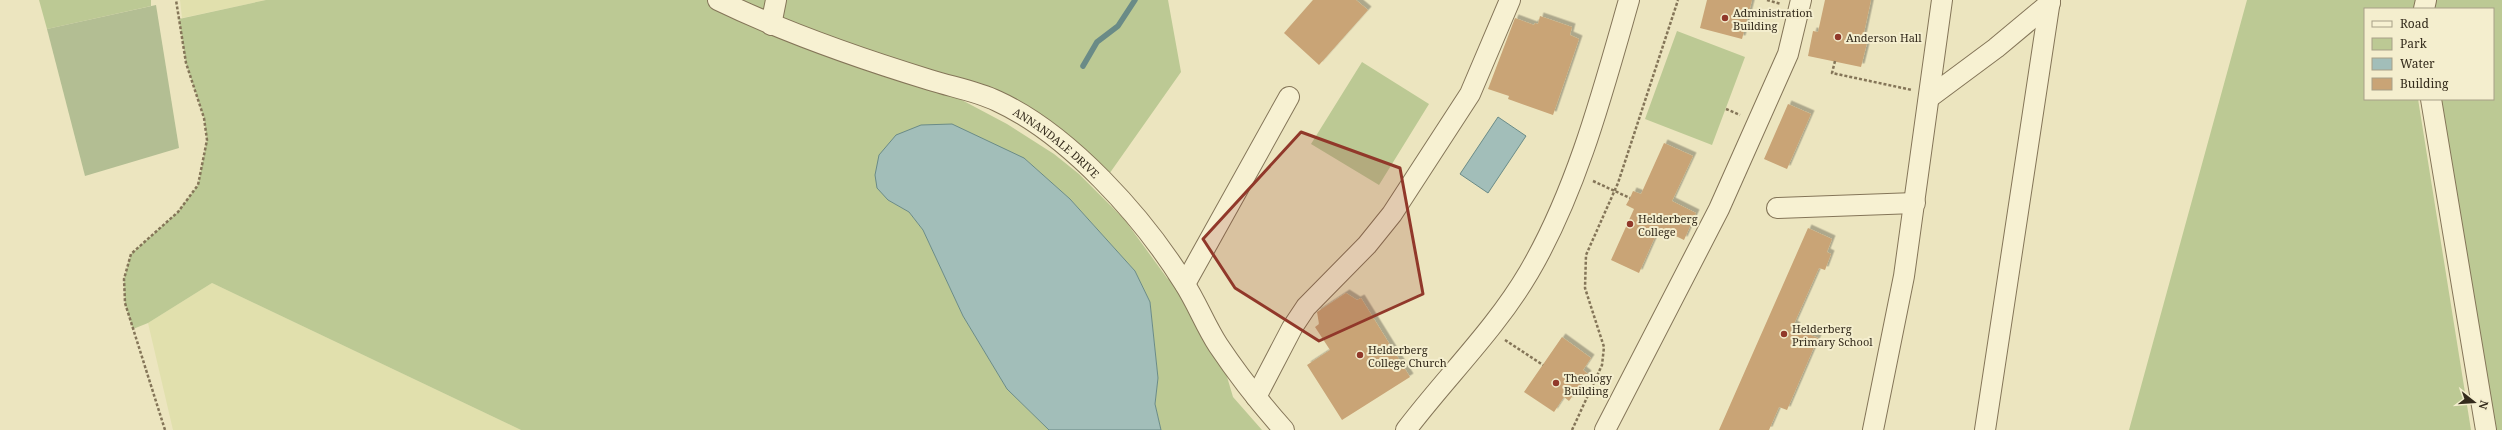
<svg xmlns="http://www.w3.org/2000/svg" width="2502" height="430" viewBox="0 0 2502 430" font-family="'Noto Serif',serif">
  <defs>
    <filter id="shadow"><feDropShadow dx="3.5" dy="-3.5" stdDeviation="0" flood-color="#0004"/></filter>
  </defs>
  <rect width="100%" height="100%" fill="#ece5bf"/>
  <path fill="#e1e0ad" d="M180,0H266L182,18Z
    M212,283L521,430H173L148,323Z"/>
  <path fill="#bcc994" d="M39,0H151V6L47,29Z
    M266,0H710L851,65L958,98L1007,124L1054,154L1079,174L1124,219L1167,278L1185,291L1217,343L1233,397L1262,430H1161L1155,404L1158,378L1150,302L1135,271L1070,199L1024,158L888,200L909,212L923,230L963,316L1007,389L1049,430H521L212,283L148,323L133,329L125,303L124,279L131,254L178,212L198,185L207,140L204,118L186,63L179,19Z
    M742,0H771L769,13Z
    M782,0H1168L1181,72L1107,177L1063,134L780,20Z
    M2247,0H2416L2413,9H2365V99H2418L2471,430H2129Z
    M2426,0H2502V430H2486L2431,99H2493V9H2424Z
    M1677,31L1745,57L1712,145L1645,119Z
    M1362,62L1429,104L1379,185L1311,144Z"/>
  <path fill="#b3be93" d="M156,5L179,148L85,176L47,29Z"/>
  <path fill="#a2beb9" stroke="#6a8b87" d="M1498,117L1526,136L1488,193L1460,174Z
    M952,124L1024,158L1070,199L1135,271L1150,302L1158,378L1155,404L1161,430H1049L1007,389L963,316L923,230L909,212L888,200L877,188L875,175L879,155L896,135L921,125Z"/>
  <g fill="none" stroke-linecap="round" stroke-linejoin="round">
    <path stroke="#6a8b87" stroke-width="5.5" d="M1083,66L1097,42L1118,26L1135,0"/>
  </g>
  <path fill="#c9a476" filter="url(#shadow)" d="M1313,0H1356L1368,10L1319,65L1284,33Z
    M1707,0H1752L1742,39L1700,28Z
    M1825,0H1871L1862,42L1867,43L1861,67L1808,56L1813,31L1818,32Z
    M1540,16L1572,27L1570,35L1579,39L1553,115L1508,99L1509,96L1488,89L1515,18L1534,25L1535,23L1538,24Z
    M1788,104L1811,114L1787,169L1764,159Z
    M1664,143L1693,156L1672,201L1696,213L1684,240L1659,228L1639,273L1611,260L1634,209L1626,205L1630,198L1633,191L1641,194Z
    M1808,228L1832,239L1827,252L1831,254L1825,270L1819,268L1794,324L1797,326L1796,329L1818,338L1787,410L1779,407L1769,430H1719Z
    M1346,293L1357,300L1361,298L1410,377L1342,420L1307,365L1330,350L1315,327L1319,324L1317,312Z
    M1562,337L1591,358L1583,370L1588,374L1569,401L1564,397L1554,412L1524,392Z"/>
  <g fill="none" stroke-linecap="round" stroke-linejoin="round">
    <g stroke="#847558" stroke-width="22">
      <g id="minor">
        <path id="s1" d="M718,0C786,33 858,58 930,80C952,87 976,91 997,101C1069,134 1143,217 1184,283C1197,303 1205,325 1218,345C1238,375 1260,403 1284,430"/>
        <path d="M2424,9L2426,0"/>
        <path d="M771,25L776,0"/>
        <path d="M1930,97L1996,48L2050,3"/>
        <path d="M2431,99L2486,430"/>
        <path d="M1777,208L1915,203"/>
        <path d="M1185,284L1289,97"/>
        <path d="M1256,397L1292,328L1306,307L1367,245L1392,214L1470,94L1510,0"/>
        <path d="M1406,430C1446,377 1495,330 1529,272C1577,190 1603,91 1629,0"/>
        <path d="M1605,430L1719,209L1788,54L1801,0"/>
        <path d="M1873,430L1904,276L1942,0"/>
        <path d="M1985,430L2050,0"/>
      </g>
    </g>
    <path stroke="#847558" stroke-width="2.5" stroke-dasharray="3 2" stroke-linecap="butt" d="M1767,0L1781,4
      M1835,61L1832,73L1912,90
      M1726,109L1740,115
      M1593,181L1630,198
      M1505,340L1543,365
      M165,430L125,303L124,279L131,254L178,212L198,185L207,140L204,118L186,63L176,0
      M1572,430L1602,365L1604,347L1585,288L1586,255L1618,183L1678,0"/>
    <use href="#minor" stroke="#f7f1d2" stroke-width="20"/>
  </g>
  <path fill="#91382a" fill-opacity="0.2" stroke="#91382a" stroke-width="3" stroke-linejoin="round" d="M1301,132L1400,168L1423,294L1319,341L1235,288L1203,239Z"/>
  <g fill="#91382a" stroke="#f4eece" stroke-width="1.5">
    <circle cx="1725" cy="18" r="4"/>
    <circle cx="1838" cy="37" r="4"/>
    <circle cx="1630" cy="224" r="4"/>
    <circle cx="1784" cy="334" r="4"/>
    <circle cx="1360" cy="355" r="4"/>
    <circle cx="1556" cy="383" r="4"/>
  </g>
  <g text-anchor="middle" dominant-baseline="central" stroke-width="4" stroke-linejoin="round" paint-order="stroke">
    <g font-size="11" fill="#342b1c" stroke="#f4eece" text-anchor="start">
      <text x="1733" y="12">Administration<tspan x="1733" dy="13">Building</tspan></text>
      <text x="1846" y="37">Anderson Hall</text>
      <text x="1638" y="218">Helderberg<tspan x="1638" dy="13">College</tspan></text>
      <text x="1792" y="328">Helderberg<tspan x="1792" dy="13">Primary School</tspan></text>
      <text x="1368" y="349">Helderberg<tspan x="1368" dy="13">College Church</tspan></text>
      <text x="1564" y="377">Theology<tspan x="1564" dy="13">Building</tspan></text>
    </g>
    <g font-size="11" fill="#342b1c" stroke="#f4eece">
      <text stroke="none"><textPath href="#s1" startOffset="370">ANNANDALE DRIVE</textPath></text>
    </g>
  </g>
  <rect x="2364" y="8" width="130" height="92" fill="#f4eece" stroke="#a7a087"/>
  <rect x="2372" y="21" width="20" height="6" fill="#f7f1d2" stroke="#a7a087"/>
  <text x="2400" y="28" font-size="12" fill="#342b1c">Road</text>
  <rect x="2372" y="38" width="20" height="12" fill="#bcc994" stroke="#a7a087"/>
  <text x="2400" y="48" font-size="12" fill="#342b1c">Park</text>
  <rect x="2372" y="58" width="20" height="12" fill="#a2beb9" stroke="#a7a087"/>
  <text x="2400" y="68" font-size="12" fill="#342b1c">Water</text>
  <rect x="2372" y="78" width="20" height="12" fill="#c9a476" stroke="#a7a087"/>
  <text x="2400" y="88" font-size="12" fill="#342b1c">Building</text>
  <g transform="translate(2474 402) rotate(107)" stroke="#f4eece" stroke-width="3" paint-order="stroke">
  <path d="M0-3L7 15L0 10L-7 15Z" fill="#342b1c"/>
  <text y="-6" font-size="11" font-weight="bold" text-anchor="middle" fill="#342b1c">N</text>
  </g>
</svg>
